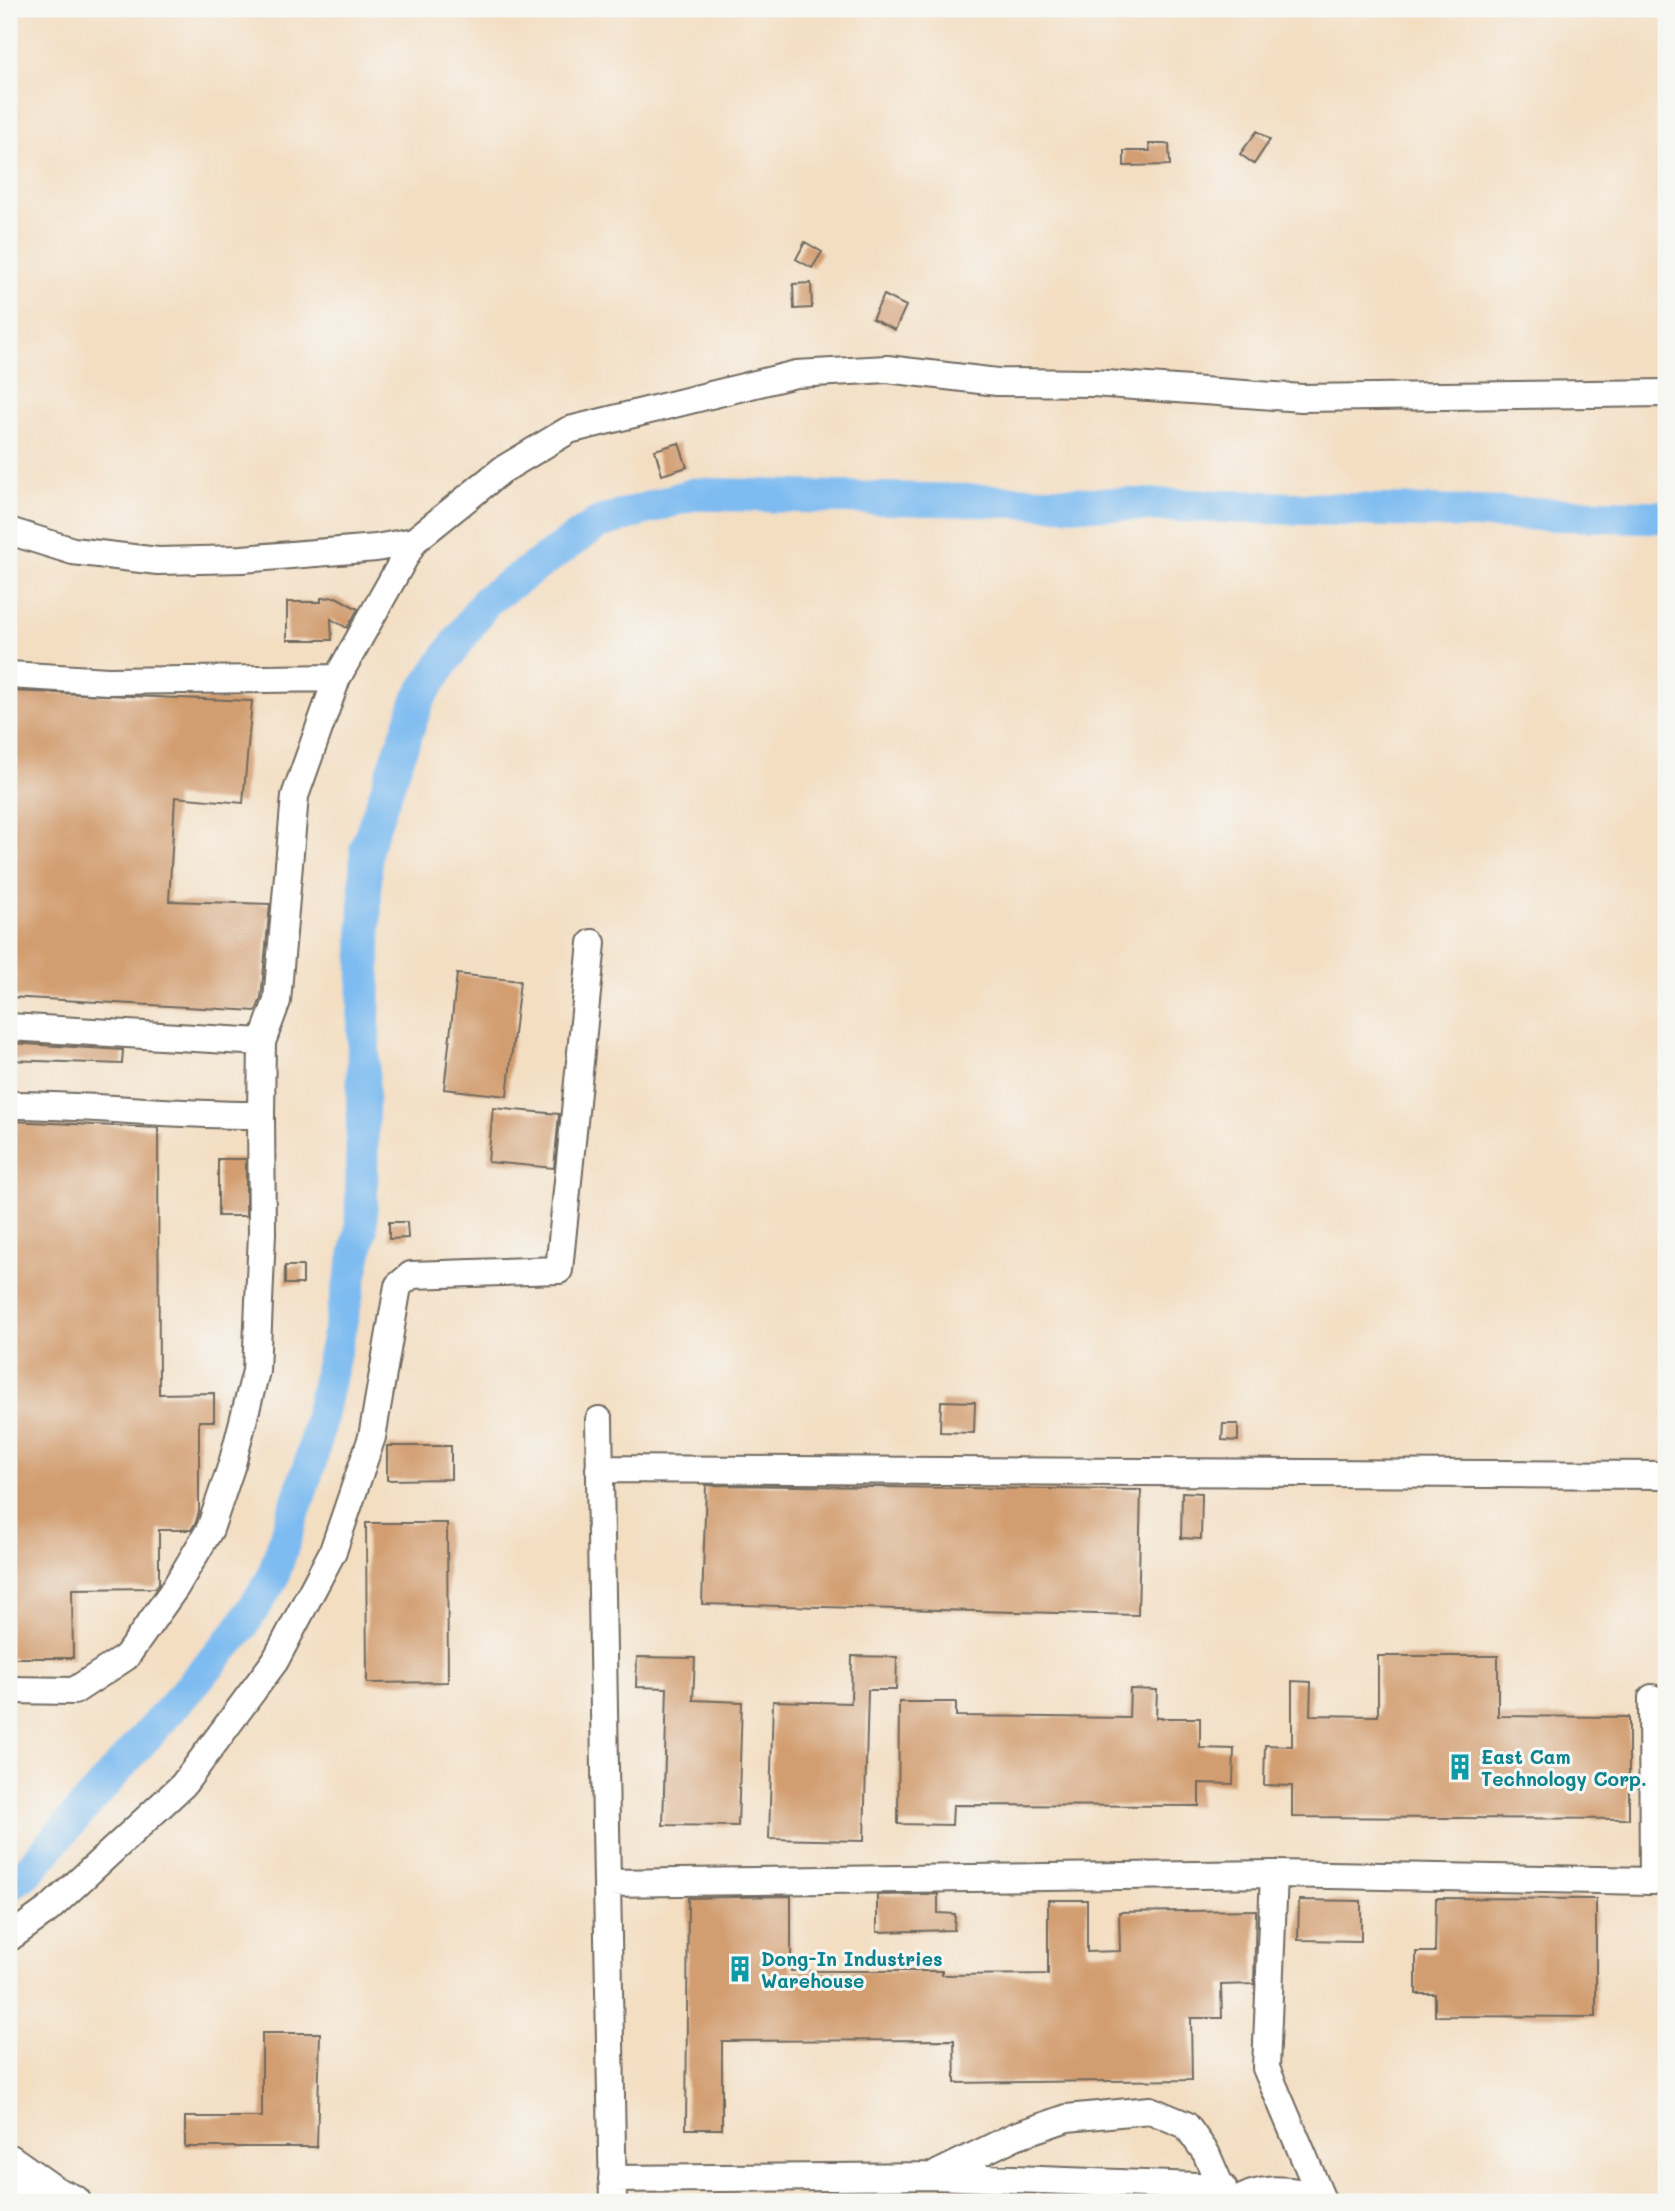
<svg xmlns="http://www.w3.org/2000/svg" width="1675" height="2211" viewBox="0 0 1675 2211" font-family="Mali,sans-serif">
  <rect width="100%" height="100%" fill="#f6f6f2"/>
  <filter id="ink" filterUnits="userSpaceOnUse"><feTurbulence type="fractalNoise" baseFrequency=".0143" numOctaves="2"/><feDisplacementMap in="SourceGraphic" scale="14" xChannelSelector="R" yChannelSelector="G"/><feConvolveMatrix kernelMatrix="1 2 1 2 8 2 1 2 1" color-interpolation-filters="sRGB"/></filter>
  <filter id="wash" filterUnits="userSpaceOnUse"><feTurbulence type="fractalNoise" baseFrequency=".00686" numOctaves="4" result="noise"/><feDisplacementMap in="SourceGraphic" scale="28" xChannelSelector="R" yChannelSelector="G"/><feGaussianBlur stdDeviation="1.57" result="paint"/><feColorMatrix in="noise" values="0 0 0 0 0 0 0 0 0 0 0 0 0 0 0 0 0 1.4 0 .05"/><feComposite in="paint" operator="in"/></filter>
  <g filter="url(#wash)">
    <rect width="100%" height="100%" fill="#f3dec2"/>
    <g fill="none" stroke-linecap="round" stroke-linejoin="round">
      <path stroke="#7dbbf0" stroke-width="33" d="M9,1885L26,1873L239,1631L272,1579L311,1460L361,1231L366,848L419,698L486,601L598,523L694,494L1666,517"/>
    </g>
    <g id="blocks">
      <path fill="#d29d70" d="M1257,131L1270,140L1254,164L1240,154Z
        M1149,144H1169L1170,165L1124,166V151H1150Z
        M805,242L822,252L812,268L796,259Z
        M811,283L812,308L794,309L793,284Z
        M884,295L906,306L895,330L872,319Z
        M679,443L687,467L662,475L655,450Z
        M336,597L358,609L347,628L331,619L332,640H287V602H321V598Z
        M9,691L252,701L243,803L175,797L169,901L270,904L261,998L256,1011L9,997Z
        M457,974L520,981L507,1096L444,1089Z
        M9,1043L123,1050L122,1064L9,1060Z
        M493,1108L559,1114L554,1168L488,1162Z
        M9,1121L158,1128L159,1394L214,1393V1421H199V1511L196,1522L191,1530H159V1583L155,1588L72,1589L73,1658H9Z
        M218,1159H246V1216H218Z
        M389,1222H407L408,1238L389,1239Z
        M285,1266H303V1284H285Z
        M941,1401L975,1402L974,1433L940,1432Z
        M1223,1424H1238V1441L1222,1440Z
        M387,1446H451V1479L387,1480Z
        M706,1485L1141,1490L1138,1615L702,1604Z
        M1182,1492L1202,1493L1201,1539L1181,1538Z
        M366,1523H447L448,1682L367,1683Z
        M852,1656L897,1657L896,1690H868L864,1841L769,1839L773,1701L851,1703Z
        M1378,1656H1498V1716L1629,1717V1819L1292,1817V1786L1264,1785L1265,1745L1292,1746V1681L1311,1682L1310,1715L1378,1716Z
        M637,1657L695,1658L693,1700L742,1702L738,1826L663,1825L667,1688L636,1687Z
        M1130,1689L1157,1690L1156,1718H1200V1748L1234,1749L1233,1784L1199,1783V1806L953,1805L952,1825L898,1824L899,1702H956V1716L1129,1718Z
        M938,1894V1913L955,1914L954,1930L877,1932V1895Z
        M791,1896V1971H942V1975L1048,1974V1900H1087V1952L1120,1951L1119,1912L1256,1910L1254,1984L1221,1985L1222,2018H1191L1192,2080L955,2083L954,2040L722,2041V2129H686L688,1898Z
        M1436,1898L1596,1899V2017L1435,2016V1994H1416V1952H1435Z
        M1299,1900L1361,1901V1941L1298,1940Z
        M262,2033H320L317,2147H185V2117H262Z"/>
    </g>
  </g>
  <g filter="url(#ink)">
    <use href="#blocks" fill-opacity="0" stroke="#716a60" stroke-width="2"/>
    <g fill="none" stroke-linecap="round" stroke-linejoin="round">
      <g stroke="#716a60" stroke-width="30">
        <path id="minor" d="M9,531L73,551L158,561L242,559L376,548L414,541L502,470L569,430L796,374L887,369L997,382L1093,383L1302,398L1666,393
          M9,675L108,681L337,678
          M9,1027L262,1042L277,1001L295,796L337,678L414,541
          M9,1105C93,1105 177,1116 261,1115L262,1233L256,1371L232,1464L210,1529L175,1588L126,1657L74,1691L9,1690
          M261,1115L262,1042
          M599,1420L607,1883L1274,1874
          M599,1469L1666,1475
          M607,1883L613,2202
          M9,1938L49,1909L183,1785L275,1661L333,1551L372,1437L398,1286L411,1275L559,1270L592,943
          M939,2173L1015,2136L1067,2118L1150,2110L1186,2125L1206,2153L1226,2199
          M612,2179L935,2176L1223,2187
          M10,2202L35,2181
          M1236,2202C1262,2184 1290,2191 1319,2195
          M1323,2202L1266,2068L1274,1874L1653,1881L1652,1698"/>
      </g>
      <g stroke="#716a60" stroke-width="37">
        <path id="major" d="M9,2161L54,2193L74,2202"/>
      </g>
      <use href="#minor" stroke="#fff" stroke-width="26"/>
      <use href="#major" stroke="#fff" stroke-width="33"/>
    </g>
  </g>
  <defs>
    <g id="building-bare" transform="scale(2.1)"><path d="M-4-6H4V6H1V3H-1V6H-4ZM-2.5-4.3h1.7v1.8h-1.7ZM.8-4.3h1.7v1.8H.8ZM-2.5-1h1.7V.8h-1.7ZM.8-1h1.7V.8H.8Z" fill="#0f9aa8" stroke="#f6f6f2" stroke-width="2.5" paint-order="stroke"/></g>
  </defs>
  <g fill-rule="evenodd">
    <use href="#building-bare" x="1460" y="1767"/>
    <use href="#building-bare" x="740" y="1969"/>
  </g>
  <g text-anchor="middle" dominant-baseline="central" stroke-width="6" stroke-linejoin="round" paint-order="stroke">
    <g font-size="19" font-weight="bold" fill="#0d838f" stroke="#f6f6f2" text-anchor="start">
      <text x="1481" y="1756">East Cam<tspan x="1481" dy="22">Technology Corp.</tspan></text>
      <text x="761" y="1958">Dong-In Industries<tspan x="761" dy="22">Warehouse</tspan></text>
    </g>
  </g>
  <rect width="1675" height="2211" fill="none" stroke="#f6f6f2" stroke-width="35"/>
</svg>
